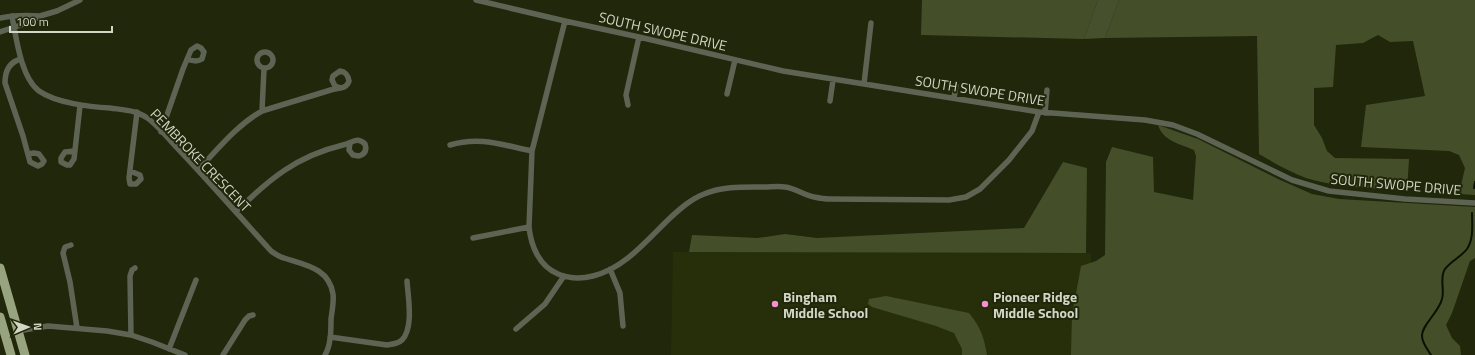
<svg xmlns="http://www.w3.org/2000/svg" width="1475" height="355" viewBox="0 0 1475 355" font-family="'Titillium Web',sans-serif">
  <rect width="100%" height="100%" fill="#20270a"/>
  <path fill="#262f0a" d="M673,252L1091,253L1093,355H671Z"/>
  <path fill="#46502c" d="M1098,0H1119L1105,38L1084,39Z"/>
  <path fill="#444f29" d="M922,0H1098L1084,39L921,35Z
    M1119,0H1475V195L1459,194L1465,168L1459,155L1449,151L1361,147L1366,105L1425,96L1413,41L1390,42L1378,35L1363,43L1336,45L1333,87L1314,88V125L1322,138L1327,151L1335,158L1409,159L1407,191C1375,188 1337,188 1306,178C1290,172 1274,163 1259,154L1257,36L1105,38Z
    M1158,125L1198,139L1278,179L1312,194L1339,199L1475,207V258L1470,261L1452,313L1446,325L1452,338L1460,346L1461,355H1071L1072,315L1081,266L1096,261L1105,255L1106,162L1112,147L1153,157L1154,192L1193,200L1196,156L1194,150C1180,144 1163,141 1158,125Z
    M1063,162L1087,168L1086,253L689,252L692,235L758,238L785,234L817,238L1024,228Z
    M886,296L969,313C981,328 984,337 987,355H962V349L954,333L936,326L872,307L868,304L869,299Z"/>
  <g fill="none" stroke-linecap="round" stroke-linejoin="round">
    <path stroke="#0b1100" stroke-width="2" d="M1474,188L1475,182
      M1431,355C1428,350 1422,343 1422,336C1421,326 1439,312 1442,299C1445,289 1439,278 1445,269C1451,261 1462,256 1467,249C1474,239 1472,224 1472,213"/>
    <path stroke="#5e6453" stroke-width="5.5" d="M476,0L565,21L639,37L783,71L1039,112L1145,120L1173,125L1197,134L1292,180L1329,191L1405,199L1475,203
      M12,16C16,37 21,78 39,91C56,103 90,107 110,108C124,110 138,110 150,120C162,130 172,143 183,154C213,186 242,219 271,251C275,254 280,257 284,258C305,265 329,268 333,294C334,302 332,311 331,319C331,330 331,345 325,355
      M0,18C14,15 26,15 40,16
      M565,21L532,151L529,227C531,246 539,266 558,274C570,279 581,279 593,276C625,268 647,240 670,218C680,209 691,199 704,194C723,186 744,187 764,187C771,187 779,186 785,187C795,188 804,195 814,197C819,198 824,199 829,199L949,200L966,197L980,189L1009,160L1032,131L1039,112
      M0,32L27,23L40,16L57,11L80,0
      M257 60a8 8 0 1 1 16 0a8 8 0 1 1-16 0Z
      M21,59C9,62 5,71 5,83L23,136L30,162L38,166L42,164L44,161L39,154L34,153L28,154
      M864,84L871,23
      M727,94L735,60
      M954,98L956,85
      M830,101L833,80
      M628,105L626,95L639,37
      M262,111L264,69
      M1045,113L1047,90
      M161,132L183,69L191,50L197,46L201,48L204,52L202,59C197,62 193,61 187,59
      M450,145C480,136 502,145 532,151
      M75,151L65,152L61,158V162L67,165H70L74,159L80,106
      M198,170C218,149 237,125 262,111L334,89C341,88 347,88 349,81C348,75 346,72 340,71L333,76L332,80L335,86L341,88
      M130,171L140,175L141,179L136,184H130L129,178L137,112
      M236,212C269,179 297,156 343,145C352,143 357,136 365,144C367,150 365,154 359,156L353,155L349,150L350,143
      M473,238L529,227
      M71,245L65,247L63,253L70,282L77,328
      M610,269L620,293L623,326
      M516,329L545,304L564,276
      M18,331L48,326L107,331L131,335L152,342L185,355
      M131,335L130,276L132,270L135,268
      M330,337L387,345C393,344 398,344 402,340C414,328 408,297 407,281
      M169,349L196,280
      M223,355L245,320L249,316L253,315"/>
    <path stroke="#98a480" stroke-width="9" d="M0,268L25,355
      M0,317L11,355"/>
  </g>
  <g fill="#f690cf" stroke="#20270a" stroke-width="1.5">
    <circle cx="775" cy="304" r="4"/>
    <circle cx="985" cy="304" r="4"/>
  </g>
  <g text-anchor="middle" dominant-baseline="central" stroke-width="4" stroke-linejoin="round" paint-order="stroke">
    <g font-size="14" fill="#d1d7c5" stroke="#20270a">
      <text transform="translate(663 31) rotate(13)">SOUTH SWOPE DRIVE</text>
      <text transform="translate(980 90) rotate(9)">SOUTH SWOPE DRIVE</text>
      <text transform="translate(201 160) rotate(46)">PEMBROKE CRESCENT</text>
      <text transform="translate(1396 184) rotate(5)">SOUTH SWOPE DRIVE</text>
    </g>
    <g font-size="14" font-weight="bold" fill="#d1d7c5" stroke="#20270a" text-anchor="start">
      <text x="783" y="296">Bingham<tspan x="783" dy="16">Middle School</tspan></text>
      <text x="993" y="296">Pioneer Ridge<tspan x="993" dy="16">Middle School</tspan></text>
    </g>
  </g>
  <g transform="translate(28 327) rotate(88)" stroke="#20270a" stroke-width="3" paint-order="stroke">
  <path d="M0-3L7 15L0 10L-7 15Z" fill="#d1d7c5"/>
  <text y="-6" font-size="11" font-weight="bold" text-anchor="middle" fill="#d1d7c5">N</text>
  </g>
  <path d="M10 26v6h102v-6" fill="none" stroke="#d1d7c5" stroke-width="2"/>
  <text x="16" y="26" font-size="12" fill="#d1d7c5" stroke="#20270a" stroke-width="3" paint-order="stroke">100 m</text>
</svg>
